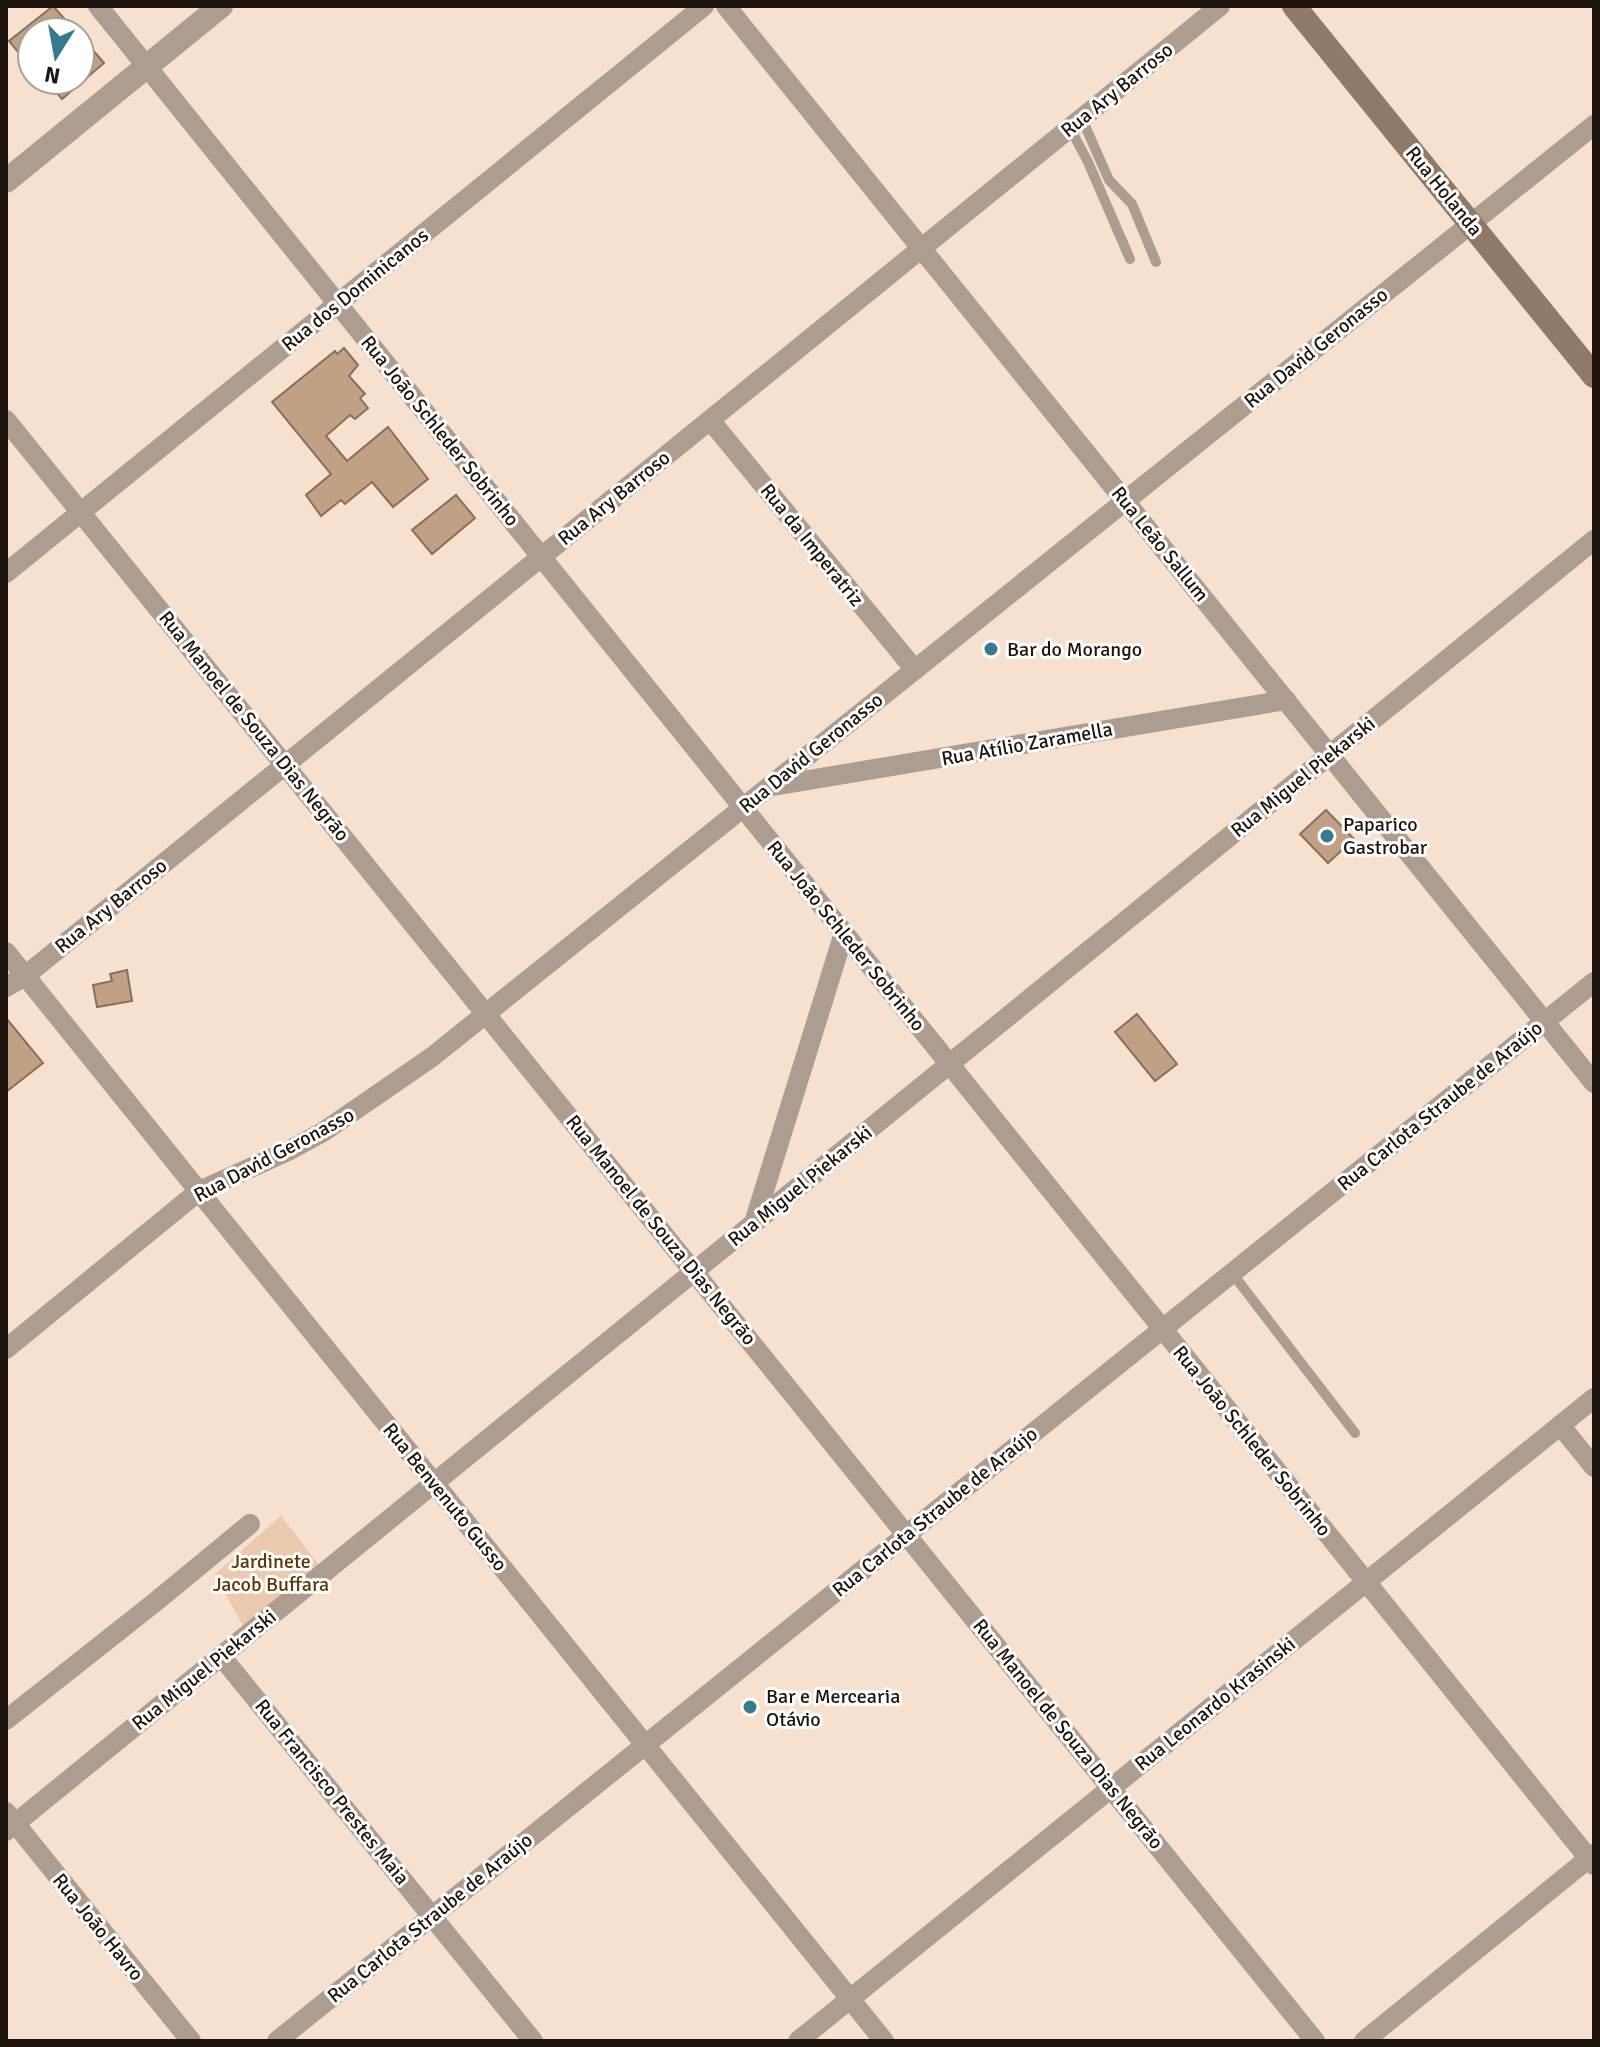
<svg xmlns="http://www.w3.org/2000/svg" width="1600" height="2047" viewBox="0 0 1600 2047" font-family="Signika,sans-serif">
  <rect width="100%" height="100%" fill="#f7e0cd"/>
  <path fill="#eac9ad" d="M281,1516L326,1574L250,1639L215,1574Z"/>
  <path fill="#c2a083" stroke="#867160" stroke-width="2" d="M53,6L76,32H32V69L9,41Z
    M80,35L104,63L62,99L46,80H80Z
    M344,348L358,365L349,376L365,394L360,398L368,408L355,419L350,415L326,436L347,461L388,427L428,479L393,507L372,482L345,504L341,500L321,516L306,495L331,474L272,402L335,351L337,354Z
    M456,495L475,518L432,554L412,530Z
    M1326,810L1354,839L1328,863L1300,834Z
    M127,970L132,1001L97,1007L93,985L112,981L110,974Z
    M1137,1014L1177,1064L1155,1081L1115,1032Z
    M6,1018L43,1063L6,1092Z"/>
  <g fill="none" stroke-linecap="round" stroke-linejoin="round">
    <path stroke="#ac9d90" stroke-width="10" d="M1082,119L1109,180L1132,204L1156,262
      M1070,128L1088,162L1130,259
      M1232,1273L1355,1433"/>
    <path stroke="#ac9d90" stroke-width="20" d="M98,6L1594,1865
      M726,6L1594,1083
      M6,420L1315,2041
      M710,420L915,670
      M6,573L704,6
      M773,786L1286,700
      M6,952L884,2041
      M6,987L25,976L1220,6
      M754,1223L844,933
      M6,1349L199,1191L288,1151L323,1132L432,1057L1594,125
      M1560,1425L1594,1467
      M221,1656L533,2041
      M6,1720L154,1603L250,1524
      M6,1812L191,2041
      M6,1831L1594,540
      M277,2041L1594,982
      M798,2041L1594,1398
      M1364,2041L1594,1854"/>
    <path stroke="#ac9d90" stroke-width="24" d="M6,181L221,6"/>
    <path stroke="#907a67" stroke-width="24" d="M1294,6L1594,376"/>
  </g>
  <g fill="#377a8b" stroke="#fff" stroke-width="3">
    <circle cx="991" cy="649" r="8"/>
    <circle cx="1327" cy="836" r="8"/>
    <circle cx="750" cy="1707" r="8"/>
  </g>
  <g text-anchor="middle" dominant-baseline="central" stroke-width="6" stroke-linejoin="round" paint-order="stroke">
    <g font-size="20" fill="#1c140d" stroke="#fff">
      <text transform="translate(1117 90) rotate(-39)">Rua Ary Barroso</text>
      <text transform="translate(1444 191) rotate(51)">Rua Holanda</text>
      <text transform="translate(355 290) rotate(-39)">Rua dos Dominicanos</text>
      <text transform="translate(1316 348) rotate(-39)">Rua David Geronasso</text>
      <text transform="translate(440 431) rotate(51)">Rua João Schleder Sobrinho</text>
      <text transform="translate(614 498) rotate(-39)">Rua Ary Barroso</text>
      <text transform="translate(1160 544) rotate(51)">Rua Leão Sallum</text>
      <text transform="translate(812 545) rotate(51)">Rua da Imperatriz</text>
      <text transform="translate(254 726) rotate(51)">Rua Manoel de Souza Dias Negrão</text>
      <text transform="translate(1027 744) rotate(-10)">Rua Atílio Zaramella</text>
      <text transform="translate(811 753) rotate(-39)">Rua David Geronasso</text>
      <text transform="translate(1303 777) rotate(-39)">Rua Miguel Piekarski</text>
      <text transform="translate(111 906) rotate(-39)">Rua Ary Barroso</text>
      <text transform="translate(846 936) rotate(51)">Rua João Schleder Sobrinho</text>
      <text transform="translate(1440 1106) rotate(-39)">Rua Carlota Straube de Araújo</text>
      <text transform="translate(274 1155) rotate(-28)">Rua David Geronasso</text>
      <text transform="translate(800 1186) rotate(-39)">Rua Miguel Piekarski</text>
      <text transform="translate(661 1230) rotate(51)">Rua Manoel de Souza Dias Negrão</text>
      <text transform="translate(1252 1441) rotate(51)">Rua João Schleder Sobrinho</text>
      <text transform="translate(445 1497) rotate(51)">Rua Benvenuto Gusso</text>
      <text transform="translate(935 1512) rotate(-39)">Rua Carlota Straube de Araújo</text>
      <text transform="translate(204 1670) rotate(-39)">Rua Miguel Piekarski</text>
      <text transform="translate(1215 1704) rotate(-39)">Rua Leonardo Krasinski</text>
      <text transform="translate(1068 1734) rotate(51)">Rua Manoel de Souza Dias Negrão</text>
      <text transform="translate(332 1792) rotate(51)">Rua Francisco Prestes Maia</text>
      <text transform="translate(430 1918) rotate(-39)">Rua Carlota Straube de Araújo</text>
      <text transform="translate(98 1927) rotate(51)">Rua João Havro</text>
    </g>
    <g font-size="20" fill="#1c140d" stroke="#fff" text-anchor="start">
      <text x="1007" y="649">Bar do Morango</text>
      <text x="1343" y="824">Paparico<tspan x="1343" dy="23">Gastrobar</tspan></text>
      <text x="766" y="1696">Bar e Mercearia<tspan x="766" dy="23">Otávio</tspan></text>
    </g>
    <g font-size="20" fill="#603400" stroke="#fff">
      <text x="271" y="1561">Jardinete<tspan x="271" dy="23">Jacob Buffara</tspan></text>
    </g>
  </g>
  <rect width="1600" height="2047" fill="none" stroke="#1c140d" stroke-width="16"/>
  <g transform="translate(56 56) rotate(191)"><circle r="38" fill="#ffffff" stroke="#a4a19e" stroke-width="2"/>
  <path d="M0-6L14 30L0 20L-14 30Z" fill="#377a8b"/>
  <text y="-12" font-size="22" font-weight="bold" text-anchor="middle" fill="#1c140d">N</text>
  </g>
</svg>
